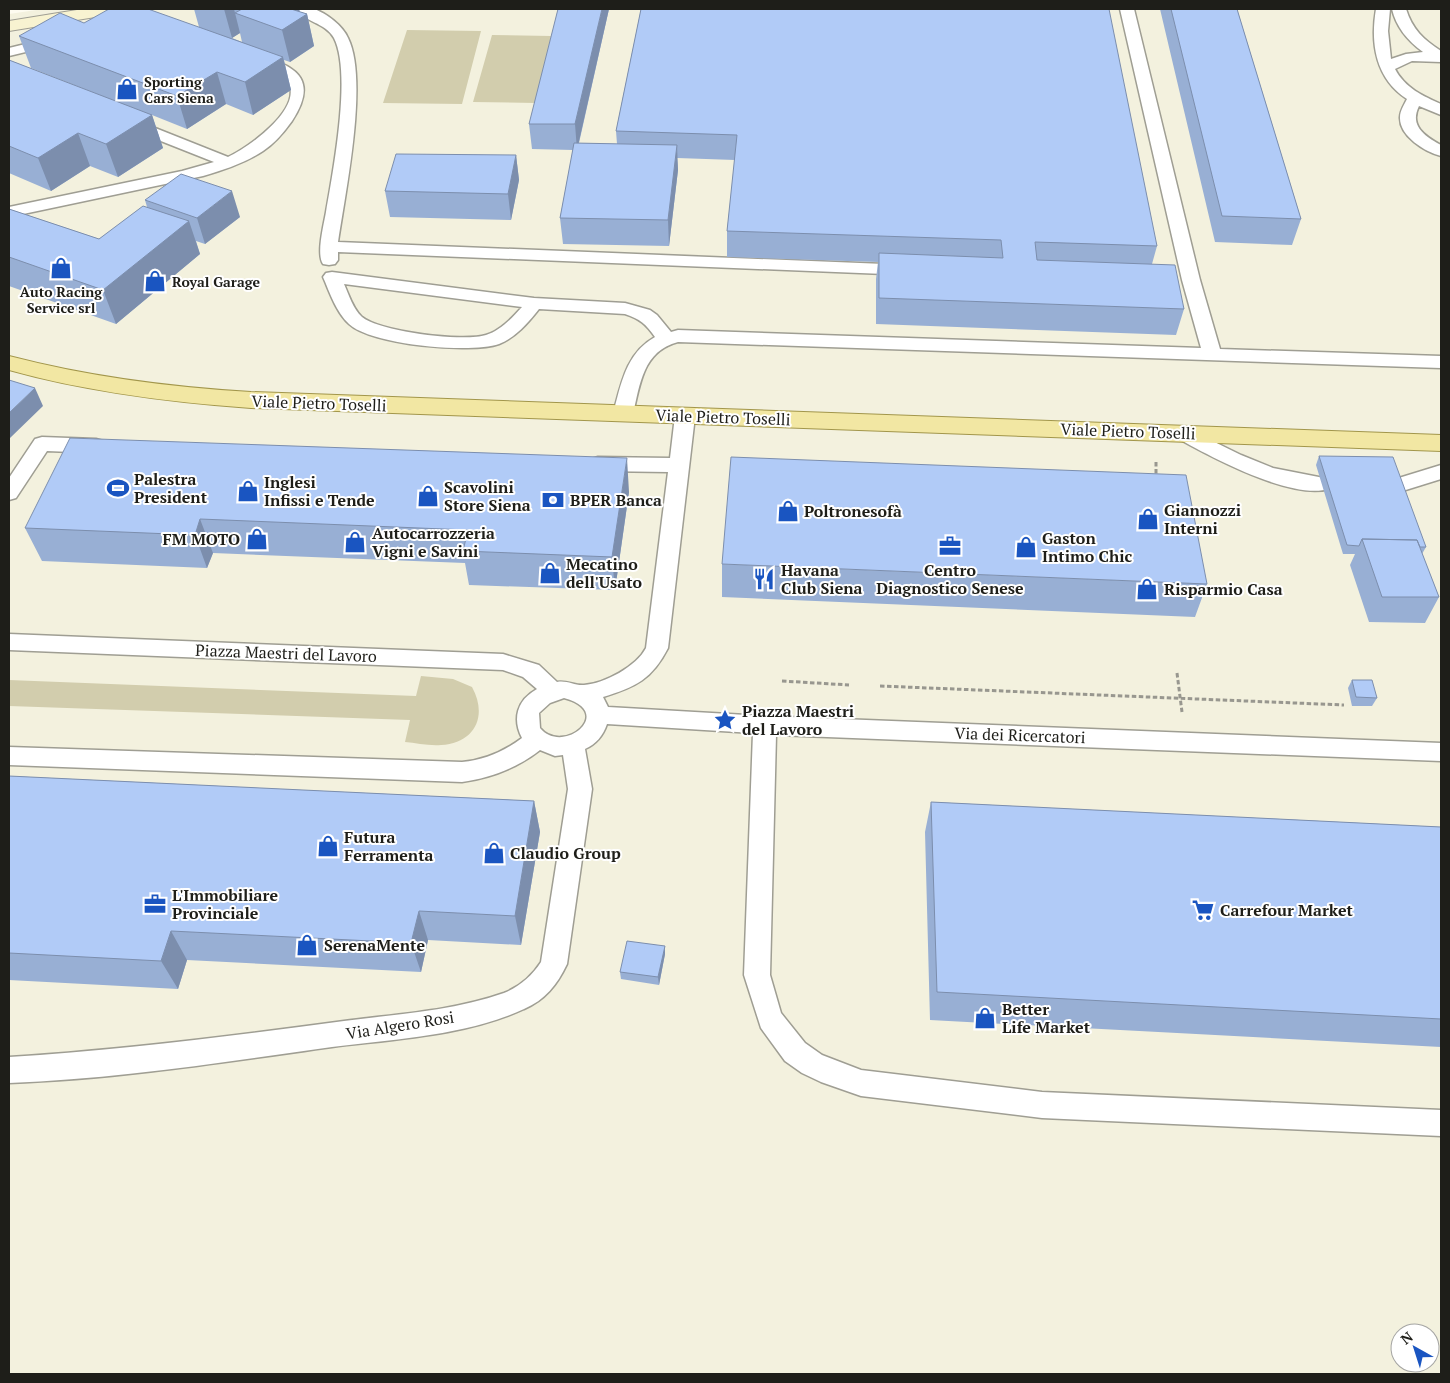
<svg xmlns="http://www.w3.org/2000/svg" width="1450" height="1383" viewBox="0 0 1450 1383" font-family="'PT Serif',serif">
  <rect width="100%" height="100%" fill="#fdfbf0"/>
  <path fill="#f3f1de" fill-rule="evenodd" d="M43,9H1441V1374H9V14ZM1400,1333H1430V1363H1400Z"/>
  <path fill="#d2cdad" d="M407,30L481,31L462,104L383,103Z
    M492,35L551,36L536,103L473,102Z
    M421,676L453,679L472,687C488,716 475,743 441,745C429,746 416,743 405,742L410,720L9,706V680L416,696Z"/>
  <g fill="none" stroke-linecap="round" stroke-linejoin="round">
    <g stroke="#9f9e93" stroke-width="3">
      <path id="lane" d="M295,9C300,9 308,8 314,9C326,13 343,26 348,38C369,80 345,194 338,242L909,265L915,266L918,270L915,274L909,275L338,252V260L335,264L329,265L323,264C316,254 324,224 326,212C333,172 352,73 334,38C326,23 303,21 295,9Z
        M1120,9H1134L1200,280L1220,349L1441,356V368L678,342C643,351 640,384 633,414L630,418L623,420L616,418L613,414C621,384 626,353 655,337C646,324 640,319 625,314L539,309C528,323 516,337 499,344C471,354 371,345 349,324C336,312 330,293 323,277L326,273L332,272L534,298L625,303L650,310L657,315L671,332L678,330L1201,348L1182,280ZM344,284L522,307C512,318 500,331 486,335C463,342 381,332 362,317C353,309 349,295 344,284Z
        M1376,9H1390L1388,31L1391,59L1406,54L1423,52C1408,41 1396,27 1392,9H1406C1412,29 1424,40 1441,51V62L1412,61L1395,69C1405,88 1423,96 1441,104V115L1419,106C1409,126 1425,136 1441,145V156C1425,152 1399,136 1400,117C1400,111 1404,105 1407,99C1376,79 1370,44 1376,9Z
        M54,37L59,38L61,41L59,44L9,56V48Z
        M261,57C300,66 317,83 292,121C284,132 275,143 263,151C245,163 224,170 203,176L9,217V207L182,171L214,162L123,126L121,123L123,120H135L228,157C248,148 301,110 289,84C284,73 266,68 256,64L254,61L256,58Z
        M685,410L692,412L695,416L668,648C652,679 636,687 603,697L608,707L765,716L1441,743V761L776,735L770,975L781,1013L805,1043L822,1055L861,1070L1042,1092L1441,1110V1136L1042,1118L861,1096L821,1082L802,1073L785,1061L761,1028L744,975L753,733L607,724C603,736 596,744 585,749L592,789L567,964C557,985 545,1000 524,1009C465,1036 395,1039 332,1047C225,1062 117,1079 9,1083V1057C121,1050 232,1036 344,1021C397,1014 453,1011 504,993C519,987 532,976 541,962L568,789L563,755L555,756L540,750C517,768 491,778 462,782L9,765V747L462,762C485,760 503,752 522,738C512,719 517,700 537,689L523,677L503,670L9,650V634L503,654L539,665L557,682C567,680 575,686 584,685C604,684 637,666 646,648L668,472L598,471L591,469L588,464L591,459L598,457L670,458L675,416L678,412ZM564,698C617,712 563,756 540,728L539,713L550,703Z
        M1184,427L1241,455L1273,468L1329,479L1332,484L1329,489C1291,500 1211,457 1177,438L1174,433L1177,428Z
        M42,437L96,439L103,441L106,446L103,451L96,453L47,451L16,498L9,500V478L35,439Z
        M1441,465V479L1396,493L1389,491L1386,486L1389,481Z"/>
    </g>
    <g stroke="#9f9e93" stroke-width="2">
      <path id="secondary" d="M83,9H123L120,13L114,14L9,31V21Z"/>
    </g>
    <g stroke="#a2964b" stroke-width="2">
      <path id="primary" d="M9,356C89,377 169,387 251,392L1441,435V451L251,408C169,402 88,392 9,370Z"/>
    </g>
    <path stroke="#98978f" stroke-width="3" stroke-dasharray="4.5 2.5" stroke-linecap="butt" d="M1156,462V478
      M1177,673L1182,712
      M782,681L849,685
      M880,686L1344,705"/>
    <use href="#lane" fill="#fff" fill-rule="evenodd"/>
    <use href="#secondary" fill="#f8f3d1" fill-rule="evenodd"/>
    <use href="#primary" fill="#f2e7a3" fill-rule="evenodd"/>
  </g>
  <path fill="#98afd4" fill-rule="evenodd" d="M194,9H299L300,12L307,14L314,46L290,62L284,60L291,90L253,115L226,104L187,129L152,115L163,148L118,177L90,166L51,191L9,173V60L120,103L31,68L19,36L84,23L199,27ZM240,33L242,42L232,38Z
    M609,9L579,143L617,144L616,131L641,9L1157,246L1152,264L1184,309L1176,335L876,324V279L878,262L727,257V231L735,160L677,158L678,170L669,246L563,244L560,218L573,150L532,149L529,124Z
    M1160,9H1237L1301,219L1292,245L1215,242Z
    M516,155L519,180L511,220L390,217L385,191Z
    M145,200L240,217L205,244L196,241L200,254L116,324L9,286V209L99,239L147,207Z
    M1319,456L1426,547L1422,554L1439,597L1425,623L1369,622L1350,565L1355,554H1343L1316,465Z
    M629,492L615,590L469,585L465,563L213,553L207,568L42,561L25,528Z
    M722,564L1207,584L1195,617L722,597Z
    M1352,680L1377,698L1372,706H1352L1348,688Z
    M9,776L534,801L540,832L521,945L428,940L421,972L187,960L178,989L9,980Z
    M931,802L1441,827V1047L930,1020L925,832Z
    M665,946V954L659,985L621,979L620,972Z"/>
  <path fill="#7c8ead" d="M224,9H234L240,33L232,38Z
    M282,9H299L301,18L307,14L314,46L290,62L282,30Z
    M602,9H609L577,150L575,124Z
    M283,57L291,90L253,115L245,82Z
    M217,72L226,104L187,129L177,96Z
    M152,115L163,148L118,177L106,144Z
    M78,133L90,166L51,191L38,158Z
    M677,145L678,170L669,246L668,220Z
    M516,155L519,180L511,220L508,194Z
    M232,191L240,217L205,244L197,218Z
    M189,221L200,254L116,324L103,290Z
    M35,388L43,406L9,439V413Z
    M627,458L629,492L615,590L612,557Z
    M200,519L213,553L207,568L195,535Z
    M534,801L540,832L521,945L515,916Z
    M419,911L428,940L421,972L411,943Z
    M171,931L187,960L178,989L161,961Z
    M665,946V954L659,985L658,977Z"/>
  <path fill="#b1cbf7" stroke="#7c8ead" d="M109,9H148L283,57L245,82L217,72L177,96L19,36L60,13L84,23Z
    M242,9H291L307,14L282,30L235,13Z
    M558,9H602L575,124H529Z
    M641,9H1109L1157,246L1035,242L1037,260L1175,265L1184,309L879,298V253L1003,258L1001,240L727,231L737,135L616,131Z
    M1171,9H1237L1301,219L1222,216Z
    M9,60L152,115L106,144L78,133L38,158L9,146Z
    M574,143L677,145L668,220L560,218Z
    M396,154L516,155L508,194L385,191Z
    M181,174L232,191L197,218L145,200Z
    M143,206L189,221L103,290L9,257V209L99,239Z
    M9,380L35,388L9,413Z
    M70,438L627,458L612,557L463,551L468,530L200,519L195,535L25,528Z
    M1319,456L1393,457L1426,547H1420L1417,540L1362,539L1359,546L1347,545Z
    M731,457L1186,475L1207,584L722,564Z
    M1362,539L1417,540L1439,597H1382Z
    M1352,680H1372L1377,698L1356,697Z
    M9,776L534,801L515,916L419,911L411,943L171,931L161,961L9,953Z
    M931,802L1441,827V1019L937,992Z
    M627,941L665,946L658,977L620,972Z"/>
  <defs>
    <g id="shop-bare" transform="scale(1.725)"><path d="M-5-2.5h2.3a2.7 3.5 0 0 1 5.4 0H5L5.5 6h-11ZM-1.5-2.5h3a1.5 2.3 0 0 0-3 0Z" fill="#1a55c1" stroke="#fff" stroke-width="2.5" paint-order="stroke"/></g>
    <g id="stadium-bare" transform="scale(1.725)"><path d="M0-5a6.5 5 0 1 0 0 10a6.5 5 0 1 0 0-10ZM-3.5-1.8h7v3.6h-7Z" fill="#1a55c1" stroke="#fff" stroke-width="2.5" paint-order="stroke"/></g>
    <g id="bank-bare" transform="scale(1.725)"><path d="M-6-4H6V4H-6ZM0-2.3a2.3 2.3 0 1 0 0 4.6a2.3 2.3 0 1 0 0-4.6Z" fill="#1a55c1" stroke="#fff" stroke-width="2.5" paint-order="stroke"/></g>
    <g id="office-bare" transform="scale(1.725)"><path d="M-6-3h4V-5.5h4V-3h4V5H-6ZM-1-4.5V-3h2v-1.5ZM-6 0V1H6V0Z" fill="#1a55c1" stroke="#fff" stroke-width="2.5" paint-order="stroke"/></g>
    <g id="restaurant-bare" transform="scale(1.725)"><path d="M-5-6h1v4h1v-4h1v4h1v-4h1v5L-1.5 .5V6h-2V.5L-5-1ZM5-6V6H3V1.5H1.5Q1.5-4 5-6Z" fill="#1a55c1" stroke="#fff" stroke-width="2.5" paint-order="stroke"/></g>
    <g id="sight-bare" transform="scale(1.725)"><path d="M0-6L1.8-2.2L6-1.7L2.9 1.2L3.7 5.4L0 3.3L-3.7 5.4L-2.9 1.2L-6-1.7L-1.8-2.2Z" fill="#1a55c1" stroke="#fff" stroke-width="2.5" paint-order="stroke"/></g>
    <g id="supermarket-bare" transform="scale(1.725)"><path d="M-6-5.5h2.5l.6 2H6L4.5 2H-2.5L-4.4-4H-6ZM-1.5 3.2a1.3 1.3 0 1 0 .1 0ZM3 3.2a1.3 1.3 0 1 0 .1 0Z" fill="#1a55c1" stroke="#fff" stroke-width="2.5" paint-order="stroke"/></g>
  </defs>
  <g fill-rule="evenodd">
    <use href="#shop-bare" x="127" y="89"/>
    <use href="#shop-bare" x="61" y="268"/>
    <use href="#shop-bare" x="155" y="281"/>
    <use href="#stadium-bare" x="118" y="488"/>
    <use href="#shop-bare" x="248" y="491"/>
    <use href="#shop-bare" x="428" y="496"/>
    <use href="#bank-bare" x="553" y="500"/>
    <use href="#shop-bare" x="788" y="511"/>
    <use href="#shop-bare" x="1148" y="519"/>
    <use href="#shop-bare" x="257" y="539"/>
    <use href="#shop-bare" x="355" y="542"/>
    <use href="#office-bare" x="950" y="546"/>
    <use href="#shop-bare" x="1026" y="547"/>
    <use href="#shop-bare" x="550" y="573"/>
    <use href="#restaurant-bare" x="764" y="579"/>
    <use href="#shop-bare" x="1147" y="589"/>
    <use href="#sight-bare" x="725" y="720"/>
    <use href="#shop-bare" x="328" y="846"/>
    <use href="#shop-bare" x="494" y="853"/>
    <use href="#office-bare" x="155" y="904"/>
    <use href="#supermarket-bare" x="1203" y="910"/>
    <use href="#shop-bare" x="307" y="945"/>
    <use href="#shop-bare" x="985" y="1018"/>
  </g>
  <g text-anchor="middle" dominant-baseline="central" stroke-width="4" stroke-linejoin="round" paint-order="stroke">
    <g font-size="14" font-weight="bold" fill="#1e1e19" stroke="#fff" text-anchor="start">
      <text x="144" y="81">Sporting<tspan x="144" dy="16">Cars Siena</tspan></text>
      <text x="172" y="281">Royal Garage</text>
      <text x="61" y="291" text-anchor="middle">Auto Racing<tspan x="61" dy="16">Service srl</tspan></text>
    </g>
    <g font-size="16" fill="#1e1e19" stroke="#fff">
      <text transform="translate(319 403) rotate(2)">Viale Pietro Toselli</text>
      <text transform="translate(723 417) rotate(2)">Viale Pietro Toselli</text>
      <text transform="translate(1128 431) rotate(2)">Viale Pietro Toselli</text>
      <text transform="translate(286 653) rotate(2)">Piazza Maestri del Lavoro</text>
      <text transform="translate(1020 735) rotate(2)">Via dei Ricercatori</text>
      <text transform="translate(400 1025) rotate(-9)">Via Algero Rosi</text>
    </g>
    <g font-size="16" font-weight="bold" fill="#1e1e19" stroke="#fff" text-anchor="start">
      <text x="134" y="479">Palestra<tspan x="134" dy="18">President</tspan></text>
      <text x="264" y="482">Inglesi<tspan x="264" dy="18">Infissi e Tende</tspan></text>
      <text x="444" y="487">Scavolini<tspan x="444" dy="18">Store Siena</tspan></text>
      <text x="570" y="500">BPER Banca</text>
      <text x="1164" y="510">Giannozzi<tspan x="1164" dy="18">Interni</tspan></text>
      <text x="804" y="511">Poltronesofà</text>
      <text x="372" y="533">Autocarrozzeria<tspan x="372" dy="18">Vigni e Savini</tspan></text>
      <text x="1042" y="538">Gaston<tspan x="1042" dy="18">Intimo Chic</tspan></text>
      <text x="240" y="539" text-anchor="end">FM MOTO</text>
      <text x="566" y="564">Mecatino<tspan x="566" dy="18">dell'Usato</tspan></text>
      <text x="781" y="570">Havana<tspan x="781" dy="18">Club Siena</tspan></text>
      <text x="950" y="570" text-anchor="middle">Centro<tspan x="950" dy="18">Diagnostico Senese</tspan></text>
      <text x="1164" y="589">Risparmio Casa</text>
      <text x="742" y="711">Piazza Maestri<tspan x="742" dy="18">del Lavoro</tspan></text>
      <text x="344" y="837">Futura<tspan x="344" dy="18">Ferramenta</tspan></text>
      <text x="510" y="853">Claudio Group</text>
      <text x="172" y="895">L'Immobiliare<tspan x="172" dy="18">Provinciale</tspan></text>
      <text x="1220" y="910">Carrefour Market</text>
      <text x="324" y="945">SerenaMente</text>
      <text x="1002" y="1009">Better<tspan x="1002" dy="18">Life Market</tspan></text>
    </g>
  </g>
  <rect width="1450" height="1383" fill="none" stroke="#1e1e19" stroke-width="20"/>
  <g transform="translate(1415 1348) rotate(321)"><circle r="24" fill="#ffffff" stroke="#a5a5a3"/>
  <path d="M0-4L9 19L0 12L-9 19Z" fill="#1a55c1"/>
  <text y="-8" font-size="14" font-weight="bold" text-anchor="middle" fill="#1e1e19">N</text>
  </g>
</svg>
